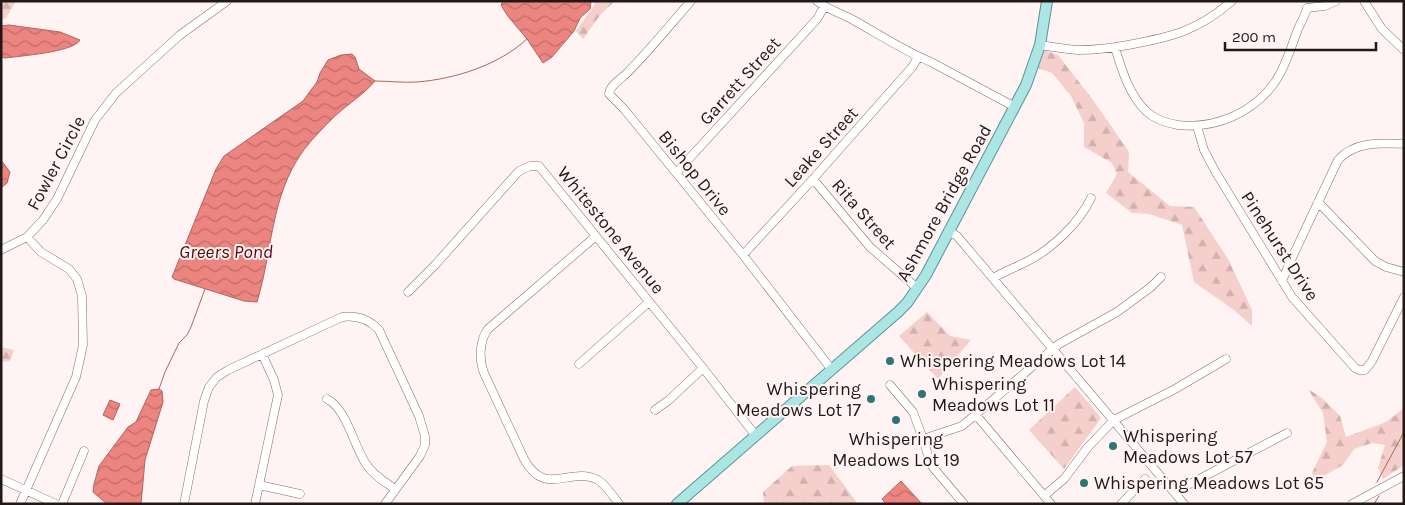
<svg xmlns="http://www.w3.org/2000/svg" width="1405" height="505" viewBox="0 0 1405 505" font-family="Karla,sans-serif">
  <defs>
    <pattern id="forest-firs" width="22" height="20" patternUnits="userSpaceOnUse" patternTransform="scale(1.25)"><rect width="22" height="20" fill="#f4cfcb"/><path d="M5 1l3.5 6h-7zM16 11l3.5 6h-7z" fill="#d1b1ae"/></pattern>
    <pattern id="water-waves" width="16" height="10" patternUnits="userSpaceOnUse" patternTransform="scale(1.25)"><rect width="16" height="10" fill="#ec857f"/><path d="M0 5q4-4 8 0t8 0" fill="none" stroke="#bf6c67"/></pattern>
  </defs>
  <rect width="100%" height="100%" fill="#fff4f3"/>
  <path fill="url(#forest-firs)" d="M1,1H16L6,18L1,20Z
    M592,1H615L601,14L583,39L576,31L595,4Z
    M1044,50L1058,55L1093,100L1129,152L1128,172L1170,206L1194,207L1228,259L1252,310V326L1234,310L1194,282L1182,225L1149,214L1132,213L1106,193L1117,174L1112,163L1084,147V123L1071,96L1052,73L1038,68Z
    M927,312L950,336L971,340L938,379L899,336Z
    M1,347L14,350L10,361L1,362Z
    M1075,387L1101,418L1064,469L1029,430Z
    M1308,389L1322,398L1340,416L1346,437L1386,422L1404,408V465L1383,479L1378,468L1385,445L1372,443L1354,449L1343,465L1315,481L1312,473L1327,442L1323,413Z
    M829,465L858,504H764L763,492L792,466Z"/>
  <path fill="url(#water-waves)" stroke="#af6460" d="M503,1H591V2L590,9L580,18L574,31L552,57L543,63L527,39L507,15L501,5Z
    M9,25L60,32L80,40C74,52 20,56 5,58L1,57V26Z
    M352,54L355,57L359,69L375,81C366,92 354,100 343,109C332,118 321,130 311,141C270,188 274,246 257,302L244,301L174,279L172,277L216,169L224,156L303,101L317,82L320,73L328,60L341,55Z
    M1,160L10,172L7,183L1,188Z
    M159,389L162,391L163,402L145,460L141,504H107L93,492L94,484L99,466L128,427L136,422L151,390Z
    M110,400L120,404L113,420L103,415Z
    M901,481L922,504H886L882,499Z"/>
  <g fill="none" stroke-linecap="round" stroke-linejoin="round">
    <path stroke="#af6460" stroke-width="1" d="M375,81C389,81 403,83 417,82C455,79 499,65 527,39
      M159,389L165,372L179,343L187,335L191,327L205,289
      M1377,482L1404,432
      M1374,504L1379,496"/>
    <g stroke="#836c6a" stroke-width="9">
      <path id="minor" d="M691,1C670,25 649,51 626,74C620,80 610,85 609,94L624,109L743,255L832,370
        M817,1C828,10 843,14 855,21C880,35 906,52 931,62L1015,107
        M1364,1L1382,29L1404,50
        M1307,8L1325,6L1336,1
        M1040,45C1053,47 1065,49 1078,50C1095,50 1112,48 1128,45C1171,37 1198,31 1232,1
        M1115,48C1122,70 1129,95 1147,112C1156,120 1166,123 1178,125C1216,129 1253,113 1275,82C1286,66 1291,47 1298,29C1301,22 1305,16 1307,8
        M1197,126L1204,150L1215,171L1292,297L1355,368L1359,370H1365L1372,361L1404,297
        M676,173L817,19L824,7
        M813,179L870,247L917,288
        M1318,202L1375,261L1386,267L1404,272
        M948,231L957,236L1184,504
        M596,236L488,329C479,341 479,360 484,373L524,459C546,499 570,465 598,480C606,485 613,496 619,504
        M1,250L27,237L43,220L57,199L95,120L116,93L180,35L227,1
        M743,255L813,179L913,66L918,57
        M993,278C1004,272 1016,267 1028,261C1053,248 1079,223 1091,198
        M1282,281L1290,262L1338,160C1355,141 1381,143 1404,144
        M408,292L435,265L519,171L530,166H539L703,368L756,436
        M579,364L649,302
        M890,385L913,412L923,439L931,465L964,504
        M327,399C346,408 354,446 366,464C373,475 385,482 395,489
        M655,410L669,400L703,368
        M976,415L1051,504
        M923,439L962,426L1059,344L1117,312L1151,287L1161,277
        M1,479L56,504
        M259,485L300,494
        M1175,493L1184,487L1287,433
        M1044,496L1064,479L1088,447L1114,420L1175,389L1226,359
        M20,504L76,377L83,345L82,296L77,279L69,269L41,252L27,237
        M62,504L84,451
        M184,504L204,401L209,387L217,377L228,370L342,317C357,315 369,319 379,330L419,416L425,436V445L420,456L385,504
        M255,504L278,395L274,380L262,354
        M1121,504L1145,479
        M1352,504L1404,476"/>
    </g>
    <g stroke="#569491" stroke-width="12">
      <path id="major" d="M677,504L898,312L907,303L926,275L1026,85L1040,45L1047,1"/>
    </g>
    <use href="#minor" stroke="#fff" stroke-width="8"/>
    <use href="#major" stroke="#abe6e4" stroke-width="10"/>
  </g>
  <g fill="#2d7673" stroke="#fff4f3" stroke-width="2">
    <circle cx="890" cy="361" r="5"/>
    <circle cx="922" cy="394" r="5"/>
    <circle cx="871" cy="399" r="5"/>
    <circle cx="896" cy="420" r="5"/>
    <circle cx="1113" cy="446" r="5"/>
    <circle cx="1084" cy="483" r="5"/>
  </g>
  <g text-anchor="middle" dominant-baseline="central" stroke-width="4" stroke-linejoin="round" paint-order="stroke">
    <g font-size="18" fill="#211817" stroke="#fff4f3">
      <text transform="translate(740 81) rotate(-48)">Garrett Street</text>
      <text transform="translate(821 147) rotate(-48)">Leake Street</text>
      <text transform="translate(56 163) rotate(-62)">Fowler Circle</text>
      <text transform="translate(695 173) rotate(51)">Bishop Drive</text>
      <text transform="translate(944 203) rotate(-61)">Ashmore Bridge Road</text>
      <text transform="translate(864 214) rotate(49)">Rita Street</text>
      <text transform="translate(611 230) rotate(51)">Whitestone Avenue</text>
      <text transform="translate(1280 246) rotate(57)">Pinehurst Drive</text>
    </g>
    <g font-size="18" fill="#211817" stroke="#fff4f3" text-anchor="start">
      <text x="900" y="361">Whispering Meadows Lot 14</text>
      <text x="932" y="384">Whispering<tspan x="932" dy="21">Meadows Lot 11</tspan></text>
      <text x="861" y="389" text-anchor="end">Whispering<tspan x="861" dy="21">Meadows Lot 17</tspan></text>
      <text x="1123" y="436">Whispering<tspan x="1123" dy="21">Meadows Lot 57</tspan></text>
      <text x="896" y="439" text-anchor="middle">Whispering<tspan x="896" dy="21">Meadows Lot 19</tspan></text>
      <text x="1094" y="483">Whispering Meadows Lot 65</text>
    </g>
    <g font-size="19" font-style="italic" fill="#5e0009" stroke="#fff4f3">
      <text x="226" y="252">Greers Pond</text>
    </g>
  </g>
  <rect width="1405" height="505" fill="none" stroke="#211817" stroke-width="5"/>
  <path d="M1225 42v8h151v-8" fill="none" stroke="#211817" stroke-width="2.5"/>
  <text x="1232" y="42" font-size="15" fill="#211817" stroke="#fff4f3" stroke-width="4" paint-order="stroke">200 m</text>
</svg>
